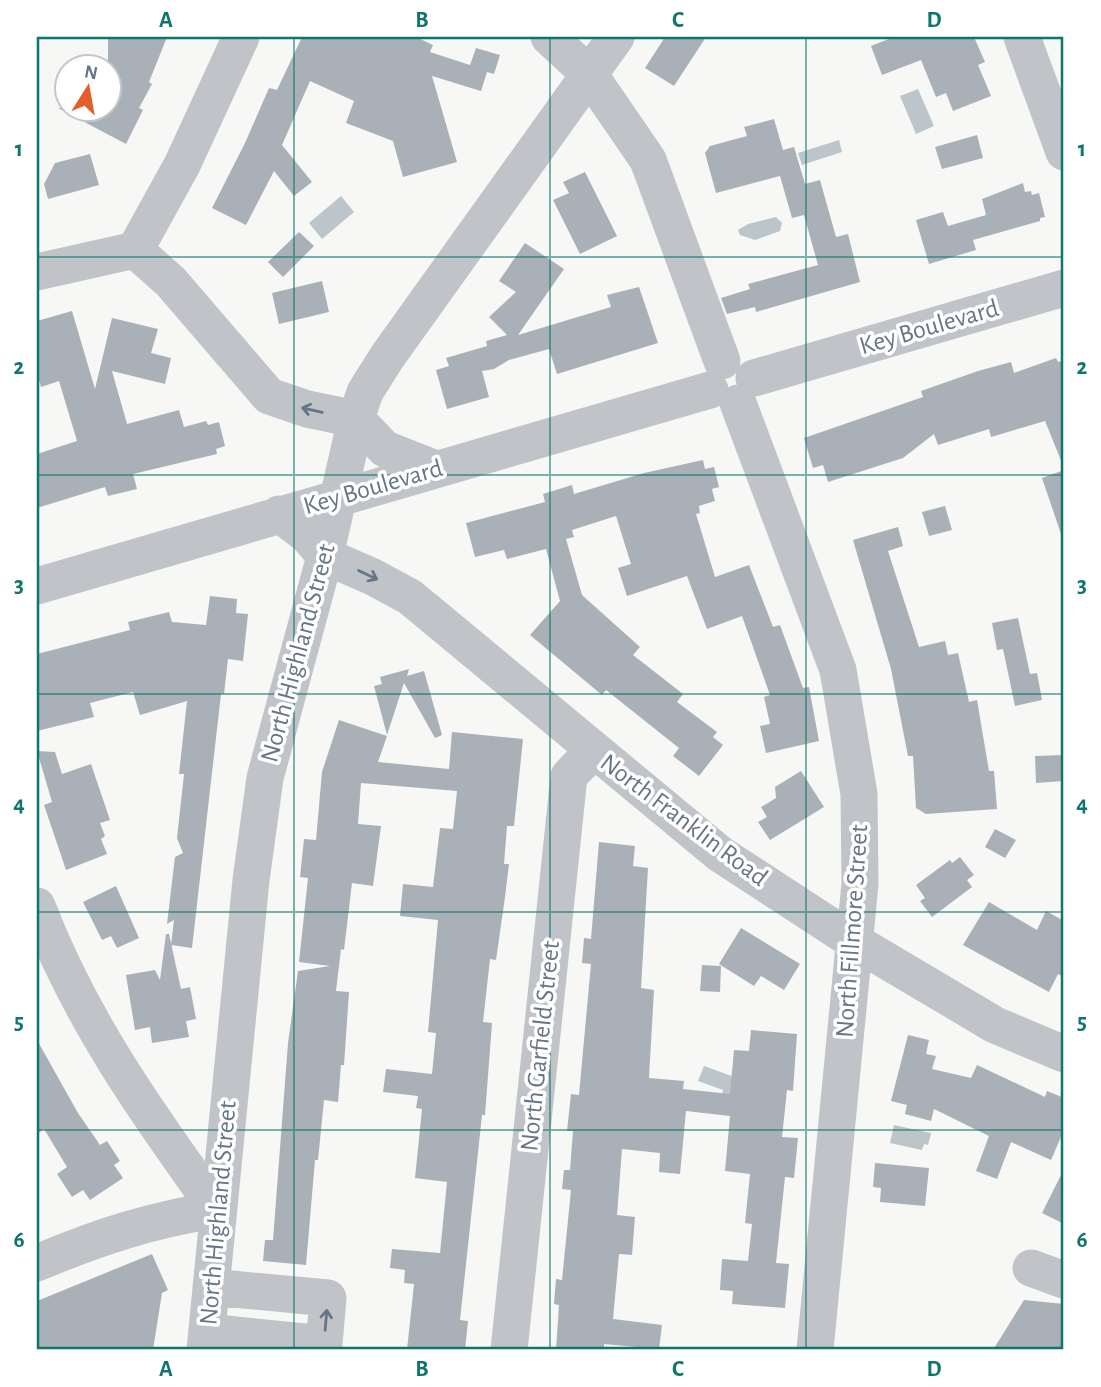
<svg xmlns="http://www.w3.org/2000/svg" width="1101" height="1387" viewBox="0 0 1101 1387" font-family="'Alegreya Sans',sans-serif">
  <rect width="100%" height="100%" fill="#f7f8f5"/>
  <path fill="#bbc5ca" d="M918,89L934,126L916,134L900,96Z
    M839,140L842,152L802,165L798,153Z
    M341,196L354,212L322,239L309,223Z
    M776,217L782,223L780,231L755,240L740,235L738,230L748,224Z
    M704,1066L740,1079L732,1101L722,1095L723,1090L698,1081Z
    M894,1125L931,1133L928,1145L924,1144L922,1150L890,1143Z"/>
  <path fill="#a9b0b7" d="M108,37H167L149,82L152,84L139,108L143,110L126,144L58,108H108Z
    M302,37H416L433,45L430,52L470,65L476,48L500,55L494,74L487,72L481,91L432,76L457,162L403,177L393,141L346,123L354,101L310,81L282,145L312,182L294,196L274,171L246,225L212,208L245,143L269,88L277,90Z
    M665,37H706L674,86L645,68Z
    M894,37H974L985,62L978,65L991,96L953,111L946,93L936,97L921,60L882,75L871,46Z
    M774,119L783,150L794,147L805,184L820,180L836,237L848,234L860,282L756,312L755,307L727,314L721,298L750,289L748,284L818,265L804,215L792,218L780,176L716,193L705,153L710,146L747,136L744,127Z
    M977,135L983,158L942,169L935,147Z
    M90,154L99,185L48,199L44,184L55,163Z
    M585,172L617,236L580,254L553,200L569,193L563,182Z
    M1023,183L1025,192L1031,191L1032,195L1039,193L1045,217L1040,218V221L973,240L976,250L929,264L916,220L943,212L948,226L986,215L982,199Z
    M299,232L314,246L283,277L268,262Z
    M525,243L564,269L518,335L611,307L607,295L639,287L658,343L557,374L549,349L509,360L494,369L482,371L489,397L447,409L436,370L449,366L446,358L487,346L486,341L507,335L489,317L516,292L499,281Z
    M322,281L329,312L279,324L272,293Z
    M72,311L95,389L112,318L158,329L151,353L171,358L165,384L112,371L127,424L179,410L184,427L206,421L208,425L219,422L225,446L216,449L217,454L133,474L137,489L108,496L105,487L37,508V454L77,441L59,381L41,387L37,373V321Z
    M1056,358L1058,362L1064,360V468L1045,421L991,437L989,429L938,445L934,434L903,458L828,482L823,465L813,468L804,438L923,397L921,391L978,371L1011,362L1014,373Z
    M703,460L705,469L714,467L719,487L712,489L715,501L699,506L700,513L696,514L715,577L749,565L773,627L780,625L803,688L809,687L819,741L766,753L760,726L770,724L764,697L770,695L742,616L707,629L687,576L627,596L618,568L631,564L616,516L572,530L574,537L566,539L582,595L640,647L633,655L683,694L677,702L717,732L713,737L723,745L699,776L673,756L679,748L606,690L602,695L530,635L560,601L546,549L507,559L504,550L475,557L466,523L545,502L543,494L572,485L574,494L644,473Z
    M1064,470V534H1061L1042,478Z
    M945,506L952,530L929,536L922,512Z
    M898,527L903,546L888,551L919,647L945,641L948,655L958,653L969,702L977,700L989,771H994L997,809L926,814L916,808L913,756H908L891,669L853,540Z
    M210,596L237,599L236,613L248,614L243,661L228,659L224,694H221L192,948L171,945L174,920L167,924L175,857L183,853L177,838L184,774H179L187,701L140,715L133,692L90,703L94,717L37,731V654L130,630L128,622L169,612L172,622L206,625Z
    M1018,618L1030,674L1037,673L1042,700L1015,706L1003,649L997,650L992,623Z
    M409,669L407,676L424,671L442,735L435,738L404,683L387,735L374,686L382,684L380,677Z
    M339,720L387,736L378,762L449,769L452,732L523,739L514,826H507L504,864H509L505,897L496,960L490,959L483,1022L492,1023L485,1115H482L460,1320L468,1321L465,1350H407L414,1284L404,1283L405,1270L390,1268L392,1249L440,1253L447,1182L415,1178L422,1109L416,1108L418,1096L383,1092L386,1069L432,1074L436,1033L428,1032L438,920L400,916L403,884L433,887L440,828L453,829L457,791L361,783L358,824L381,826L373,886L352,883L344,950L341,949L336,991L349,992L344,1065H341L338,1102L324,1100L318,1160H315L306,1265L263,1261L265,1240H273L288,1043L298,971L330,966L299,962L308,878L300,877L304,839L316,840L322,772Z
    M37,751L55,752L62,774L91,764L110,820L100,823L105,836L101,839L107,854L66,870L44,805L52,802Z
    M1064,755V781L1036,783L1035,756Z
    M801,771L824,807L770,840L758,822L767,817L761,807L776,798L775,787Z
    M995,829L1016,840L1005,858L985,847Z
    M599,842L635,846L633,866L648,868L641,988L654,990L649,1078L684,1081L683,1089L730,1094L734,1050L749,1051L751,1030L797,1034L793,1091L787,1090L782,1137L798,1138L794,1178L785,1177L776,1263L789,1264L785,1308L732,1304L733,1291L720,1290L722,1259L748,1261L752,1224L745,1223L750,1174L725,1171L730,1116L686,1111L680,1174L659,1172L660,1153L622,1149L617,1215L635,1217L632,1255L619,1254L613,1319L662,1325L659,1349L604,1344V1350H556L559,1305L554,1304L556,1279L562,1280L571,1190L562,1189L564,1170H570L573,1131H567L571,1094L579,1095L591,964L582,963L584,938L591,939Z
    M960,857L974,875L967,880L972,887L932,917L920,901L925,898L916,885L950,860L952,863Z
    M116,886L139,938L117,948L111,936L102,940L83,902Z
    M989,902L1037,930L1046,911L1064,921V977L1058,974L1049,992L963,945Z
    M741,928L800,964L784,990L761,976L754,986L719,964Z
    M166,934H169L181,989L190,987L196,1019L186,1021L189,1037L152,1043L150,1027L135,1030L126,975L155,970L160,980Z
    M702,965L721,966L720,992L700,991Z
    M908,1035L929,1040L926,1054L936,1056L932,1069L971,1078L977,1065L1045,1097L1047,1091L1064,1098V1130L1051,1160L1011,1142L997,1179L976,1171L989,1136L934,1109L931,1121L905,1114L907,1105L891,1101Z
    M37,1040L78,1113L100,1145L107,1141L120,1161L114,1165L123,1178L90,1200L83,1190L72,1197L57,1174L67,1167L44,1129L37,1134Z
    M875,1163L929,1168L925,1206L880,1202L881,1188L873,1187Z
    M1064,1169V1224L1042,1213Z
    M152,1254L168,1290L162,1293L153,1350H37V1301Z
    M1024,1300L1064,1304V1350H993Z"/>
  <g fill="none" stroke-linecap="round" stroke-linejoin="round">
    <path stroke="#c0c4c9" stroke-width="37" d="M549,37L589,74L648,160L722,361
      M1022,37L1064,152
      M135,250L171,282L269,396L307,409L356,419L385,449L436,469
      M135,250L182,165L241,37
      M37,272L135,250
      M754,378L1064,288
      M738,403L838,670L859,794L860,884L815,1350
      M279,514L307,535L325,556L373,577L410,597L720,854L855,942L995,1025L1064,1054
      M37,586L710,390
      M37,906C80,1019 147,1113 217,1210
      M37,1263C96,1238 153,1219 217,1210
      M1031,1268L1064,1280
      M207,1332L324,1344L328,1298L211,1287
      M205,1350L251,880L265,778L325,556L356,419L365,392L387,357L616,37
      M509,1350L569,776L593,751"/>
  </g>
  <defs><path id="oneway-shaft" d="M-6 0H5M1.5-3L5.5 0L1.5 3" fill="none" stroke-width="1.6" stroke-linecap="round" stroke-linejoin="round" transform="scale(1.75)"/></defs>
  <g stroke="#667686">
    <use href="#oneway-shaft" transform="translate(312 410) rotate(-167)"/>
    <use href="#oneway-shaft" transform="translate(368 575) rotate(26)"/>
    <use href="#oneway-shaft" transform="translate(326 1320) rotate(-85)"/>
  </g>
  <path fill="none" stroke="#0f766e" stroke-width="2" stroke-opacity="0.55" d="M294,37V1350M550,37V1350M806,37V1350M37,257H1064M37,475H1064M37,694H1064M37,912H1064M37,1130H1064"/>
  <g text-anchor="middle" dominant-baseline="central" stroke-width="7" stroke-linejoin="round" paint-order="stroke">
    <g font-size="26" fill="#667686" stroke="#fff">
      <text transform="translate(929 327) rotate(-16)">Key Boulevard</text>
      <text transform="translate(373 487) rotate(-16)">Key Boulevard</text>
      <text transform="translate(298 653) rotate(-75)">North Highland Street</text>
      <text transform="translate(684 820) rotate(37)">North Franklin Road</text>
      <text transform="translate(852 931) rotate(-86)">North Fillmore Street</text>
      <text transform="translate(540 1046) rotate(-84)">North Garfield Street</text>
      <text transform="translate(218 1213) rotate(-85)">North Highland Street</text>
    </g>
  </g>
  <rect width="1101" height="1387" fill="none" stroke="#ffffff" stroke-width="77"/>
  <g transform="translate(88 88) rotate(11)"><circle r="33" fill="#ffffff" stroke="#c2c8cf" stroke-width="2"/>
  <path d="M0-5L12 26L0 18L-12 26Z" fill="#e45e29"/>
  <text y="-10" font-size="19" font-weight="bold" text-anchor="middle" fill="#667686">N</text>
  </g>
  <rect x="38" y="38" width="1024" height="1310" fill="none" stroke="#0f766e" stroke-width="2.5"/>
  <g font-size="23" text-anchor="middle" font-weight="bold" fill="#0f766e">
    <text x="166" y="27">A</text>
    <text x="422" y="27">B</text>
    <text x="678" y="27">C</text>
    <text x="934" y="27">D</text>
    <text x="19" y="156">1</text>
    <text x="1082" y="156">1</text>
    <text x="19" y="374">2</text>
    <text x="1082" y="374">2</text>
    <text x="19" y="592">3</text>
    <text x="1082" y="592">3</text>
    <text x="19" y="811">4</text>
    <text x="1082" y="811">4</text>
    <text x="19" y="1029">5</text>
    <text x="1082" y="1029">5</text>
    <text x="19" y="1247">6</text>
    <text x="1082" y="1247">6</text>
    <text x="166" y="1376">A</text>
    <text x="422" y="1376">B</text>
    <text x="678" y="1376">C</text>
    <text x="934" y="1376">D</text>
  </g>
</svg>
